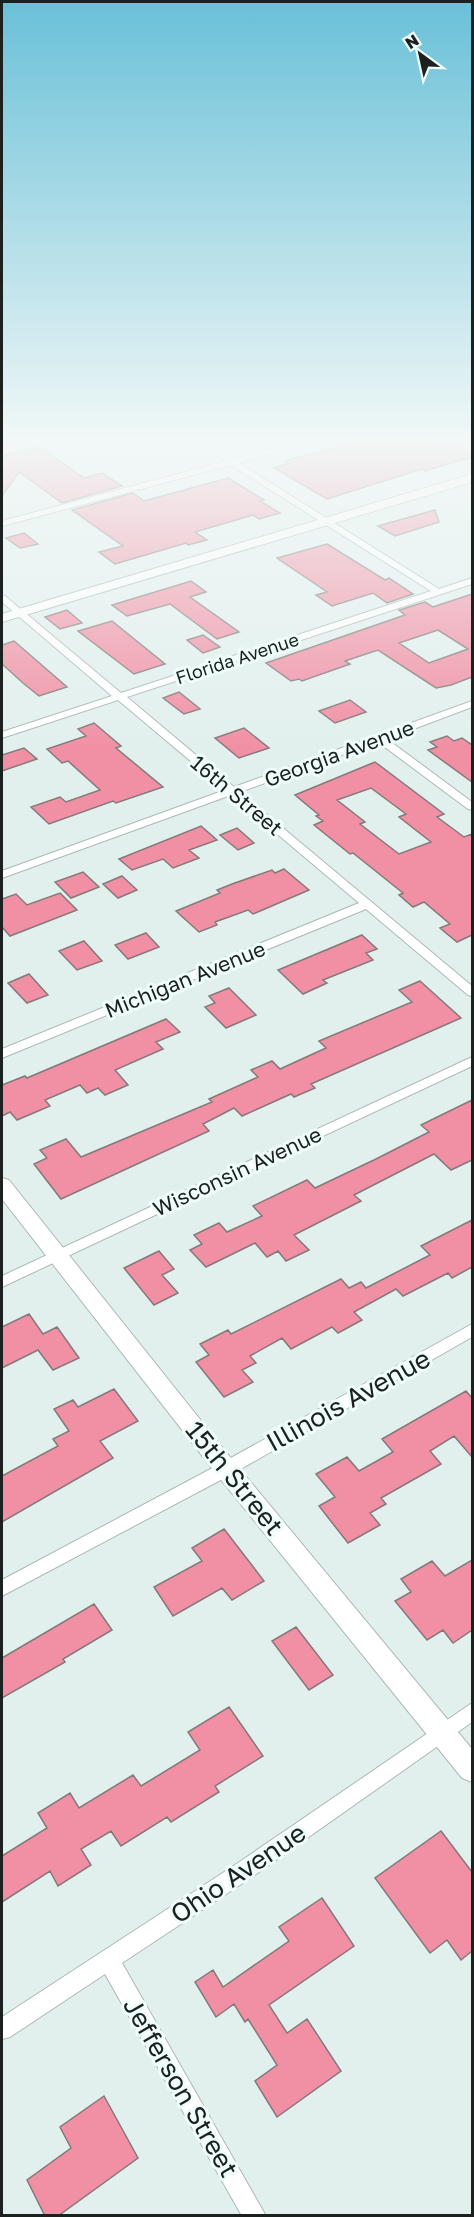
<svg xmlns="http://www.w3.org/2000/svg" width="474" height="2217" viewBox="0 0 474 2217" font-family="'Golos Text',sans-serif">
  <rect width="100%" height="100%" fill="#e2f0ed"/>
  <path fill="#f190a5" stroke="#85787a" stroke-width="1.5" fill-rule="evenodd" d="M374,437H428L448,447L472,440V457L425,471L422,469L327,499L274,468L289,463L285,461Z
    M40,447L84,478L102,473L122,486L62,503L19,472L2,496V456Z
    M228,478L264,500L260,501L280,513L259,519L253,515L195,532L207,540L188,545L186,543L115,564L99,552L123,546L72,510L133,493L144,501Z
    M435,510L439,522L395,536L378,526Z
    M24,533L38,544L20,548L6,538Z
    M327,544L385,580L389,578L413,594L387,603L373,593L332,606L316,595L327,592L277,558Z
    M191,581L206,592L190,597L239,632L217,639L170,604L127,616L112,605Z
    M472,594V677L451,685L436,688L378,650L345,661L350,664L302,681L299,679L291,681L266,663L405,615L399,610L425,602L433,607ZM438,630L468,649L429,663L399,643Z
    M67,610L82,623L60,629L45,617Z
    M112,621L165,664L134,674L78,631Z
    M203,635L220,647L203,653L187,640Z
    M14,641L67,687L39,696L23,683L2,664V645Z
    M179,692L200,709L184,714L163,698Z
    M350,700L366,712L335,723L319,711Z
    M94,723L121,746L116,748L163,787L116,803L113,801L49,824L31,807L60,797L66,802L100,790L68,761L62,763L47,749L86,736L78,729Z
    M244,728L269,748L239,758L215,738Z
    M447,736L454,741L462,738L472,745V782L428,750L437,747L430,742Z
    M24,748L37,759L2,771V755Z
    M375,762L444,814L437,817L464,837L472,834V935L457,942L440,928L450,924L424,902L413,907L399,895L403,893L353,853L350,854L314,825L323,821L316,816L319,815L295,795ZM371,788L406,814L399,817L431,842L399,854L360,824L365,822L337,800Z
    M201,826L217,840L189,850L199,858L173,868L163,859L132,870L119,859Z
    M237,828L254,843L238,850L220,835Z
    M284,869L309,890L253,914L248,910L215,922L217,925L199,932L176,911L220,893L217,890L232,884L272,870L275,873Z
    M83,872L99,887L71,898L55,882Z
    M122,876L137,890L118,898L103,884Z
    M60,893L77,910L10,936L2,927V899L16,894L27,905Z
    M146,933L159,947L128,959L115,945Z
    M362,935L377,949L366,953L373,960L323,980L327,983L303,994L278,970Z
    M84,941L102,961L77,970L59,951Z
    M29,974L48,995L27,1003L8,983Z
    M420,981L461,1018L311,1084L315,1088L294,1097L291,1094L242,1116L234,1108L203,1124L209,1131L61,1199L34,1164L47,1158L40,1150L66,1139L81,1157L212,1102L209,1099L258,1077L251,1070L272,1061L280,1069L326,1048L319,1041L412,1002L399,990Z
    M229,988L256,1015L226,1028L205,1007L215,1003L209,996Z
    M166,1019L180,1032L156,1042L163,1049L115,1070L128,1085L105,1095L98,1088L87,1093L80,1085L45,1100L50,1106L17,1120L10,1112L2,1116V1085L25,1076L27,1078Z
    M472,1100V1160L451,1170L434,1154L354,1195L361,1201L294,1235L309,1250L286,1261L278,1251L267,1257L255,1243L206,1267L190,1250L202,1244L194,1235L219,1223L227,1232L262,1216L253,1206L307,1180L315,1188L376,1159L429,1132L421,1125Z
    M472,1220V1267L452,1278L448,1273L403,1296L396,1289L354,1312L362,1320L338,1333L332,1327L291,1349L282,1338L250,1356L256,1363L242,1370L253,1382L224,1397L196,1362L209,1355L200,1344L228,1330L231,1334L341,1279L349,1288L361,1282L366,1288L430,1255L421,1246Z
    M159,1251L174,1269L162,1275L178,1293L154,1305L124,1268Z
    M29,1314L43,1334L57,1327L79,1358L53,1370L38,1350L2,1368V1327Z
    M114,1389L138,1421L100,1441L113,1458L2,1522V1476L58,1446L53,1439L69,1431L54,1409L73,1400L78,1407Z
    M466,1391L472,1398V1457L454,1436L430,1451L441,1464L381,1498L386,1504L370,1513L380,1525L348,1543L319,1506L335,1497L316,1474L347,1457L359,1471L393,1452L382,1439Z
    M224,1529L264,1581L232,1600L222,1588L173,1616L154,1587L202,1561L192,1548Z
    M472,1560V1630L453,1643L443,1630L427,1640L395,1601L411,1592L401,1579L432,1561L445,1576Z
    M94,1604L112,1630L63,1659L65,1662L2,1698V1658Z
    M296,1627L333,1675L309,1690L272,1641Z
    M229,1707L263,1756L215,1786L219,1792L171,1822L167,1817L121,1846L111,1831L81,1849L91,1865L58,1886L50,1871L2,1902V1856L47,1828L38,1813L70,1793L79,1808L133,1775L141,1786L200,1750L188,1732Z
    M441,1831L472,1872V1951L461,1960L447,1940L430,1953L375,1878Z
    M322,1898L354,1946L269,2005L287,2033L307,2019L341,2071L277,2117L255,2081L277,2065L248,2019L245,2022L234,2004L216,2017L195,1982L213,1970L223,1987L289,1941L279,1927Z
    M104,2096L138,2158L58,2216H45L27,2180L71,2148L60,2127Z"/>
  <g fill="none" stroke-linecap="round" stroke-linejoin="round">
    <g stroke="#acb9b6" stroke-width="2">
      <path id="street" d="M22,437H35L2,446V442Z
        M189,437H198L234,459L318,437H330L239,463L439,589L472,578V584L127,697L234,787L472,701V707L387,739L472,802V810L468,809L378,742L240,792L472,986V996L468,995L366,909L2,1058V1049L359,903L231,795L2,878V871L225,790L118,700L2,738V732L112,696L2,602V595L5,596L121,693L431,591L231,465L2,526V521L226,461Z
        M472,1057V1066L2,1287V1276Z
        M472,1324V1337L232,1474L2,1596V1580L220,1464Z
        M472,1703V1722L252,1877L122,1963L266,2216H242L105,1974L10,2037L2,2039V2017L238,1863Z"/>
    </g>
    <g stroke="#acb9b6" stroke-width="2">
      <path id="secondary" d="M472,474V482L2,622V614Z
        M2,1178L9,1180L234,1462L472,1749V1782L462,1778L218,1476L2,1199Z"/>
    </g>
    <use href="#street" fill="#fff" fill-rule="evenodd"/>
    <use href="#secondary" fill="#fff" fill-rule="evenodd"/>
  </g>
  <linearGradient id="sky" x2="0" y2="1"><stop stop-color="#69c0d8"/><stop offset="0.59" stop-color="#f2f8f7"/><stop offset="1" stop-color="#f2f8f7" stop-opacity="0"/></linearGradient>
  <rect width="474" height="747" fill="url(#sky)"/>
  <g text-anchor="middle" dominant-baseline="central" stroke-width="6" stroke-linejoin="round" paint-order="stroke">
    <g font-size="18" fill="#1c2120" stroke="#effdfa">
      <text transform="translate(237 658) rotate(-18)">Florida Avenue</text>
    </g>
    <g font-size="21" fill="#1c2120" stroke="#effdfa">
      <text transform="translate(339 753) rotate(-20)">Georgia Avenue</text>
      <text transform="translate(237 795) rotate(40)">16th Street</text>
      <text transform="translate(185 979) rotate(-22)">Michigan Avenue</text>
      <text transform="translate(237 1171) rotate(-25)">Wisconsin Avenue</text>
    </g>
    <g font-size="26" fill="#1c2120" stroke="#effdfa">
      <text transform="translate(348 1400) rotate(-29)">Illinois Avenue</text>
      <text transform="translate(235 1478) rotate(51)">15th Street</text>
      <text transform="translate(238 1873) rotate(-34)">Ohio Avenue</text>
      <text transform="translate(181 2087) rotate(60)">Jefferson Street</text>
    </g>
  </g>
  <rect width="474" height="2217" fill="none" stroke="#1c2120" stroke-width="6"/>
  <g transform="translate(420 54) rotate(327)" stroke="#effdfa" stroke-width="4.5" paint-order="stroke">
  <path d="M0-4.5L10 22L0 15L-10 22Z" fill="#1c2120"/>
  <text y="-9" font-size="16" font-weight="bold" text-anchor="middle" fill="#1c2120">N</text>
  </g>
</svg>
